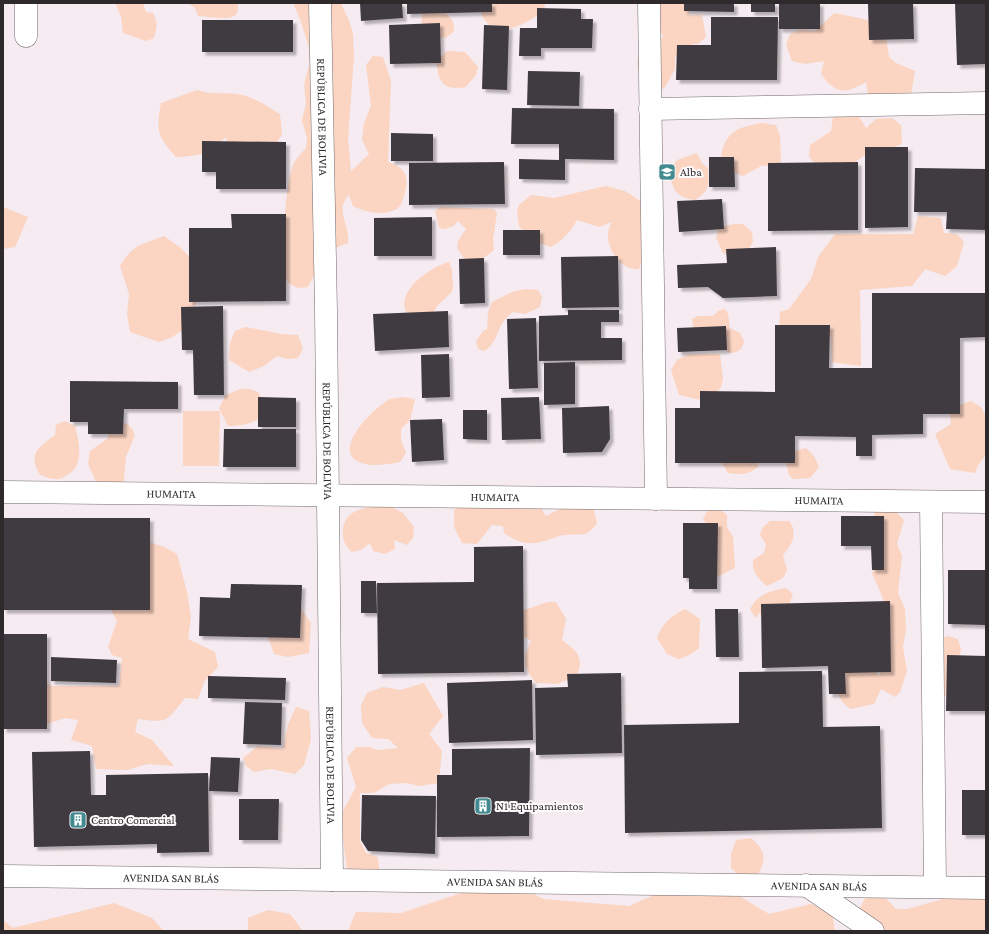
<svg xmlns="http://www.w3.org/2000/svg" width="989" height="934" viewBox="0 0 989 934" font-family="'Crimson Pro',serif">
  <defs>
    <filter id="shadow"><feDropShadow dx="3.5" dy="3.5" stdDeviation="1" flood-color="#0004"/></filter>
  </defs>
  <rect width="100%" height="100%" fill="#f5ebf0"/>
  <path fill="#fbd4c2" d="M115,3H143L146,12L153,13C158,23 157,28 154,38L146,41L123,33L121,16Z
    M188,3H238C238,6 238,10 237,13C233,22 206,16 198,16L195,8Z
    M293,3H341L350,23L353,35L354,57L348,138L351,171L369,154L362,140L364,123L371,106L366,65L373,56L383,57L391,81L388,162C406,168 410,177 404,195C403,201 401,207 395,210C382,216 365,212 353,206L349,195C334,210 350,224 348,243L327,251L308,287L298,288L288,283L284,273C284,238 283,202 292,168C294,160 301,154 306,148L307,138L302,121L306,103L304,85L310,62L309,48L300,19Z
    M481,3H545L544,12L521,25L497,32C488,24 477,16 481,3Z
    M641,3H689V15H702L706,37L698,44H692L691,51L675,57V69L664,89L644,83C630,54 640,53 663,37L658,24Z
    M440,10C449,15 455,20 454,31L446,38C433,37 428,33 421,22L423,12Z
    M834,13L868,20L886,36L889,57L896,63L915,71L911,95L869,100L866,82C845,94 836,95 821,74L824,61L805,64L792,61L786,45L790,34L800,30L815,31Z
    M447,51L465,52L478,67L476,75L466,87C442,91 439,82 436,61Z
    M197,90C213,95 222,92 237,94C252,96 267,106 280,114L282,134L271,153L229,148L226,137C208,154 201,156 176,157C157,135 156,132 161,103Z
    M845,112C857,111 861,119 866,128L876,119L892,118L901,125L902,144L884,151L872,150L847,168L820,169L809,157L810,145L831,131L833,117Z
    M762,123L776,125L780,136L781,164L761,166L743,176L730,171L721,155C727,130 739,127 762,123Z
    M697,153L702,163L708,168C709,184 710,191 695,200C675,197 673,190 669,171L677,160Z
    M606,186L625,191L642,202L646,250L639,269C621,271 608,250 608,235C608,231 610,226 611,222L599,227L577,220C571,231 562,242 550,247L529,238L519,226L517,212L519,205L531,195L554,198Z
    M3,207L28,217L15,247L3,249Z
    M440,207L494,209L497,213L493,239L494,250L481,260H465L457,248L458,241L466,229L458,221C454,227 450,228 442,229L439,227L435,211Z
    M918,216L941,218L944,233L957,234L964,242L957,266L945,276L925,269L912,286L860,290L861,366L832,362L831,336L805,346L779,328L780,312L789,309L811,279L818,257L835,234H913Z
    M734,224H743L752,232L753,242L748,250L732,257L723,253L716,238L719,227Z
    M164,236L181,248L196,264L197,299L187,327L171,338L159,342L130,332L127,314L129,294L120,266C133,244 141,245 164,236Z
    M449,262L452,270L453,288L451,293L438,305L432,314H407C394,291 431,267 449,262Z
    M526,289L538,290L542,297L540,307L525,314L513,312C496,323 500,342 484,351L478,349L476,341L483,331L487,329L488,312L492,302L512,292Z
    M725,309L728,314L730,328L740,333L744,341C743,349 738,353 730,353L693,327L692,319L698,316H713L718,311Z
    M246,327L281,334L298,335L303,349L298,358L288,359L277,356L264,366L249,372L229,360L230,343L235,331Z
    M689,354H720L723,379L721,387L714,397L705,401L679,395L671,370L677,360Z
    M240,389H250L258,392L264,402L261,418C250,424 241,426 228,426L219,408L226,395Z
    M402,397L415,399L410,420L401,429V440L406,453L400,462C388,464 368,468 357,461C333,447 376,406 390,399C394,398 399,398 402,397Z
    M971,401L982,408L986,417V455L978,465L975,473L950,469L935,434L951,424L949,409Z
    M183,411H220L219,466H183Z
    M65,421L75,426C79,441 84,464 70,473C66,476 61,480 55,479C50,479 44,476 40,475C27,453 39,447 55,435L56,425Z
    M120,422C129,423 132,427 135,435L126,457L124,480L120,484H97L88,464L90,451L107,439L111,427Z
    M806,448L814,456L819,467L810,478L793,479L789,475L786,462L792,452Z
    M758,459V467C748,475 741,475 728,473L720,460Z
    M468,503L541,508L546,516L564,507H593L597,523C586,539 582,533 565,535C560,535 555,538 550,539C531,546 522,545 504,533L503,526L492,525L477,544L462,543L454,527V510Z
    M390,506L403,513L414,527L413,538L407,545L394,540L395,549L385,554L373,551L370,543L361,550L352,552C345,546 342,539 343,530C345,506 372,507 390,506Z
    M710,506L718,508L727,515V528L733,536L735,568L715,578L711,530L703,519Z
    M891,507L904,520L897,544L902,556L898,593L905,609L906,629L903,647L907,671L900,692L895,697L881,689L874,704L850,709C837,699 835,690 838,675L869,664L880,676L885,611L882,596L872,573L877,563L872,524L875,511Z
    M770,521H789C799,533 791,546 783,555L787,570L783,578L767,586C758,579 752,572 753,560L764,553L766,544L760,535L762,528Z
    M142,540L162,546L177,554L187,592L191,616L188,639L215,652L218,667L204,682L198,699L185,698C166,722 168,723 138,719L135,732L152,740L174,766L148,764L127,770L96,769L92,746L71,740L78,720L65,718L41,726L40,679L52,686H119L122,658L112,655L108,647L117,621L105,600Z
    M786,588L793,594L787,610L765,616L758,613L757,617H755L750,609C758,594 770,591 786,588Z
    M548,602H556L566,619L562,640C578,652 585,658 576,677L557,684L536,683C523,667 522,660 531,641L518,633V612Z
    M279,608L301,609L311,623L309,653L288,657L274,654L268,637L267,617Z
    M685,609L700,619L699,648L691,654L679,659L667,654L657,638C662,624 671,616 685,609Z
    M949,636L958,639L961,649L953,692L937,699V639Z
    M424,683L443,716L429,734L442,751L439,783L419,786L407,783L389,784L374,793H360V841L366,853L378,857L380,875L360,886L347,869L340,816L356,787L347,758L356,747H369L378,750L398,748L388,739L372,738L362,723L361,705L367,693L383,687L400,690Z
    M296,707L309,711L311,739L304,765L295,774L271,769L254,772L246,766L243,758L258,746L283,749L288,724Z
    M751,838C766,851 767,859 757,876L739,875L731,868V854L736,840Z
    M506,878L543,899L629,906L688,880L711,879L769,914L811,904L832,913L835,931H348L356,912L401,913Z
    M986,880V931H859C857,921 859,902 869,895C872,894 878,893 881,893L896,909H907L940,900L957,885Z
    M114,903L152,918L164,931H3V920L13,928Z
    M268,910L290,914L303,931H248V918Z"/>
  <path fill="#403b41" filter="url(#shadow)" d="M360,3H402L403,18L361,21Z
    M407,3H492V12L407,14Z
    M684,3H734V12L684,11Z
    M751,3H775V12H751Z
    M779,3H820V29H779Z
    M868,3H913L914,39L869,40Z
    M955,3H986V64L957,65Z
    M537,8L581,9V19H593L592,48H541V56H519L520,28H537Z
    M711,17H778L777,80H676L677,45H711Z
    M202,20H293V52H202Z
    M440,23L441,63L390,64L389,25Z
    M484,25L509,26L507,90L482,89Z
    M528,71L580,72L579,106L527,105Z
    M512,108L614,109V160L565,159V180L519,179V159L559,160V144H511Z
    M391,133L433,134V161H391Z
    M202,141L286,142V189H216V172H202Z
    M865,147H908V227L865,228Z
    M709,157H734L735,187H709Z
    M504,162L505,204L409,205V163Z
    M858,162V230L768,231V163Z
    M915,168L986,169V230L946,229L947,212H914Z
    M722,199L724,229L679,232L677,201Z
    M231,214H286V301L189,302V228H232Z
    M432,217V256H374V218Z
    M503,230H540V255H503Z
    M776,247L777,296L723,298L708,287L678,288L677,265L727,263L726,249Z
    M618,256L619,307L562,308L561,257Z
    M484,258L485,303L460,304L459,259Z
    M872,293H986V337L960,338V414H923V434L872,435V456H856V437L795,436V463H675V408H700V391L775,392V325H830L829,368H872Z
    M223,306L224,395H194L193,350H182L181,307Z
    M568,310H619V322H601V338H622V360L539,361V316L568,315Z
    M448,311L449,347L375,351L373,314Z
    M536,318L538,388L509,389L507,319Z
    M726,326L727,350L678,352L677,328Z
    M449,354L450,397L422,398L421,355Z
    M575,362V404L544,405V363Z
    M70,381L178,382V409H124L123,434H88V422H70Z
    M258,397L296,398V427H258Z
    M539,397L541,439L502,440L501,398Z
    M609,406L610,439L602,452L563,453L562,408Z
    M463,410H487V440L463,439Z
    M442,419L444,460L412,462L410,420Z
    M224,429H296V467H223Z
    M841,516H884V570H872L871,546H841Z
    M3,518H150V610H3Z
    M683,523H718L717,589H689V578H683Z
    M523,546L524,672L378,674L377,583L474,582V547Z
    M948,570H986V625L948,624Z
    M361,581H376L377,613H361Z
    M231,584L302,585L300,638L199,636L200,597L230,598Z
    M890,601L891,672L845,673L846,694H829L828,666L762,668L761,604Z
    M715,609H738L739,657H716Z
    M3,634H47V729H3Z
    M947,655L986,656V711H946Z
    M51,657L117,660L116,683L51,681Z
    M822,671L823,727L880,726L882,828L625,833L624,725L739,723V672Z
    M621,673L622,753L536,755L535,688L568,687L567,674Z
    M208,676L286,678L285,700L208,698Z
    M532,680L533,740L449,743L447,683Z
    M245,702L282,703L281,745L243,744Z
    M530,748L529,836L437,837V775H452V749Z
    M90,751L91,795H106V775L208,773L209,852L157,853V844L34,847L32,752Z
    M211,757L240,758L238,792L209,791Z
    M962,790H986V835H962Z
    M362,795L436,796L435,854L368,851L361,840Z
    M239,799H279L278,840H239Z"/>
  <g fill="none" stroke-linecap="round" stroke-linejoin="round">
    <g stroke="#71696c" stroke-width="23">
      <g id="minor">
        <path id="s1" d="M320,3L326,311L332,880"/>
        <path d="M649,3L656,499"/>
        <path d="M26,36V3"/>
        <path d="M650,109L986,103"/>
        <path id="s2" d="M3,492L986,502"/>
        <path d="M931,502L935,887"/>
      </g>
    </g>
    <g stroke="#71696c" stroke-width="23">
      <g id="tertiary">
        <path id="s3" d="M3,876L986,888"/>
      </g>
    </g>
    <g stroke="#71696c" stroke-width="23">
      <path id="trunk" d="M806,885L873,931"/>
    </g>
    <use href="#minor" stroke="#fff" stroke-width="22"/>
    <use href="#tertiary" stroke="#fff" stroke-width="22"/>
    <use href="#trunk" stroke="#fff" stroke-width="22"/>
  </g>
  <defs>
    <g id="school-square" transform="scale(0.9)"><rect x="-9" y="-9" width="18" height="18" rx="4" fill="#428990" stroke="#fefafc"/><path d="M0-5L7-2L0 1L-7-2ZM-4 1L0 2.5L4 1V4Q0 6-4 4Z" fill="#fff"/></g>
    <g id="building-square" transform="scale(0.9)"><rect x="-9" y="-9" width="18" height="18" rx="4" fill="#428990" stroke="#fefafc"/><path d="M-4-6H4V6H1V3H-1V6H-4ZM-2.5-4.3h1.7v1.8h-1.7ZM.8-4.3h1.7v1.8H.8ZM-2.5-1h1.7V.8h-1.7ZM.8-1h1.7V.8H.8Z" fill="#fff"/></g>
  </defs>
  <g fill-rule="evenodd">
    <use href="#school-square" x="667" y="172"/>
    <use href="#building-square" x="483" y="806"/>
    <use href="#building-square" x="78" y="820"/>
  </g>
  <g text-anchor="middle" dominant-baseline="central" stroke-width="4" stroke-linejoin="round" paint-order="stroke">
    <g font-size="12" fill="#2e2a2c" stroke="#fefafc">
      <text stroke="none"><textPath href="#s1" startOffset="114">REPÚBLICA DE BOLIVIA</textPath></text>
      <text stroke="none"><textPath href="#s1" startOffset="438">REPÚBLICA DE BOLIVIA</textPath></text>
      <text stroke="none"><textPath href="#s2" startOffset="168">HUMAITA</textPath></text>
      <text stroke="none"><textPath href="#s2" startOffset="492">HUMAITA</textPath></text>
      <text stroke="none"><textPath href="#s2" startOffset="816">HUMAITA</textPath></text>
      <text stroke="none"><textPath href="#s1" startOffset="762">REPÚBLICA DE BOLIVIA</textPath></text>
      <text stroke="none"><textPath href="#s3" startOffset="168">AVENIDA SAN BLÁS</textPath></text>
      <text stroke="none"><textPath href="#s3" startOffset="492">AVENIDA SAN BLÁS</textPath></text>
      <text stroke="none"><textPath href="#s3" startOffset="816">AVENIDA SAN BLÁS</textPath></text>
    </g>
    <g font-size="12" fill="#2e2a2c" stroke="#fefafc" text-anchor="start">
      <text x="680" y="172">Alba</text>
      <text x="496" y="806">N1 Equipamientos</text>
      <text x="91" y="820">Centro Comercial</text>
    </g>
  </g>
  <rect width="989" height="934" fill="none" stroke="#2e2a2c" stroke-width="8"/>
</svg>
